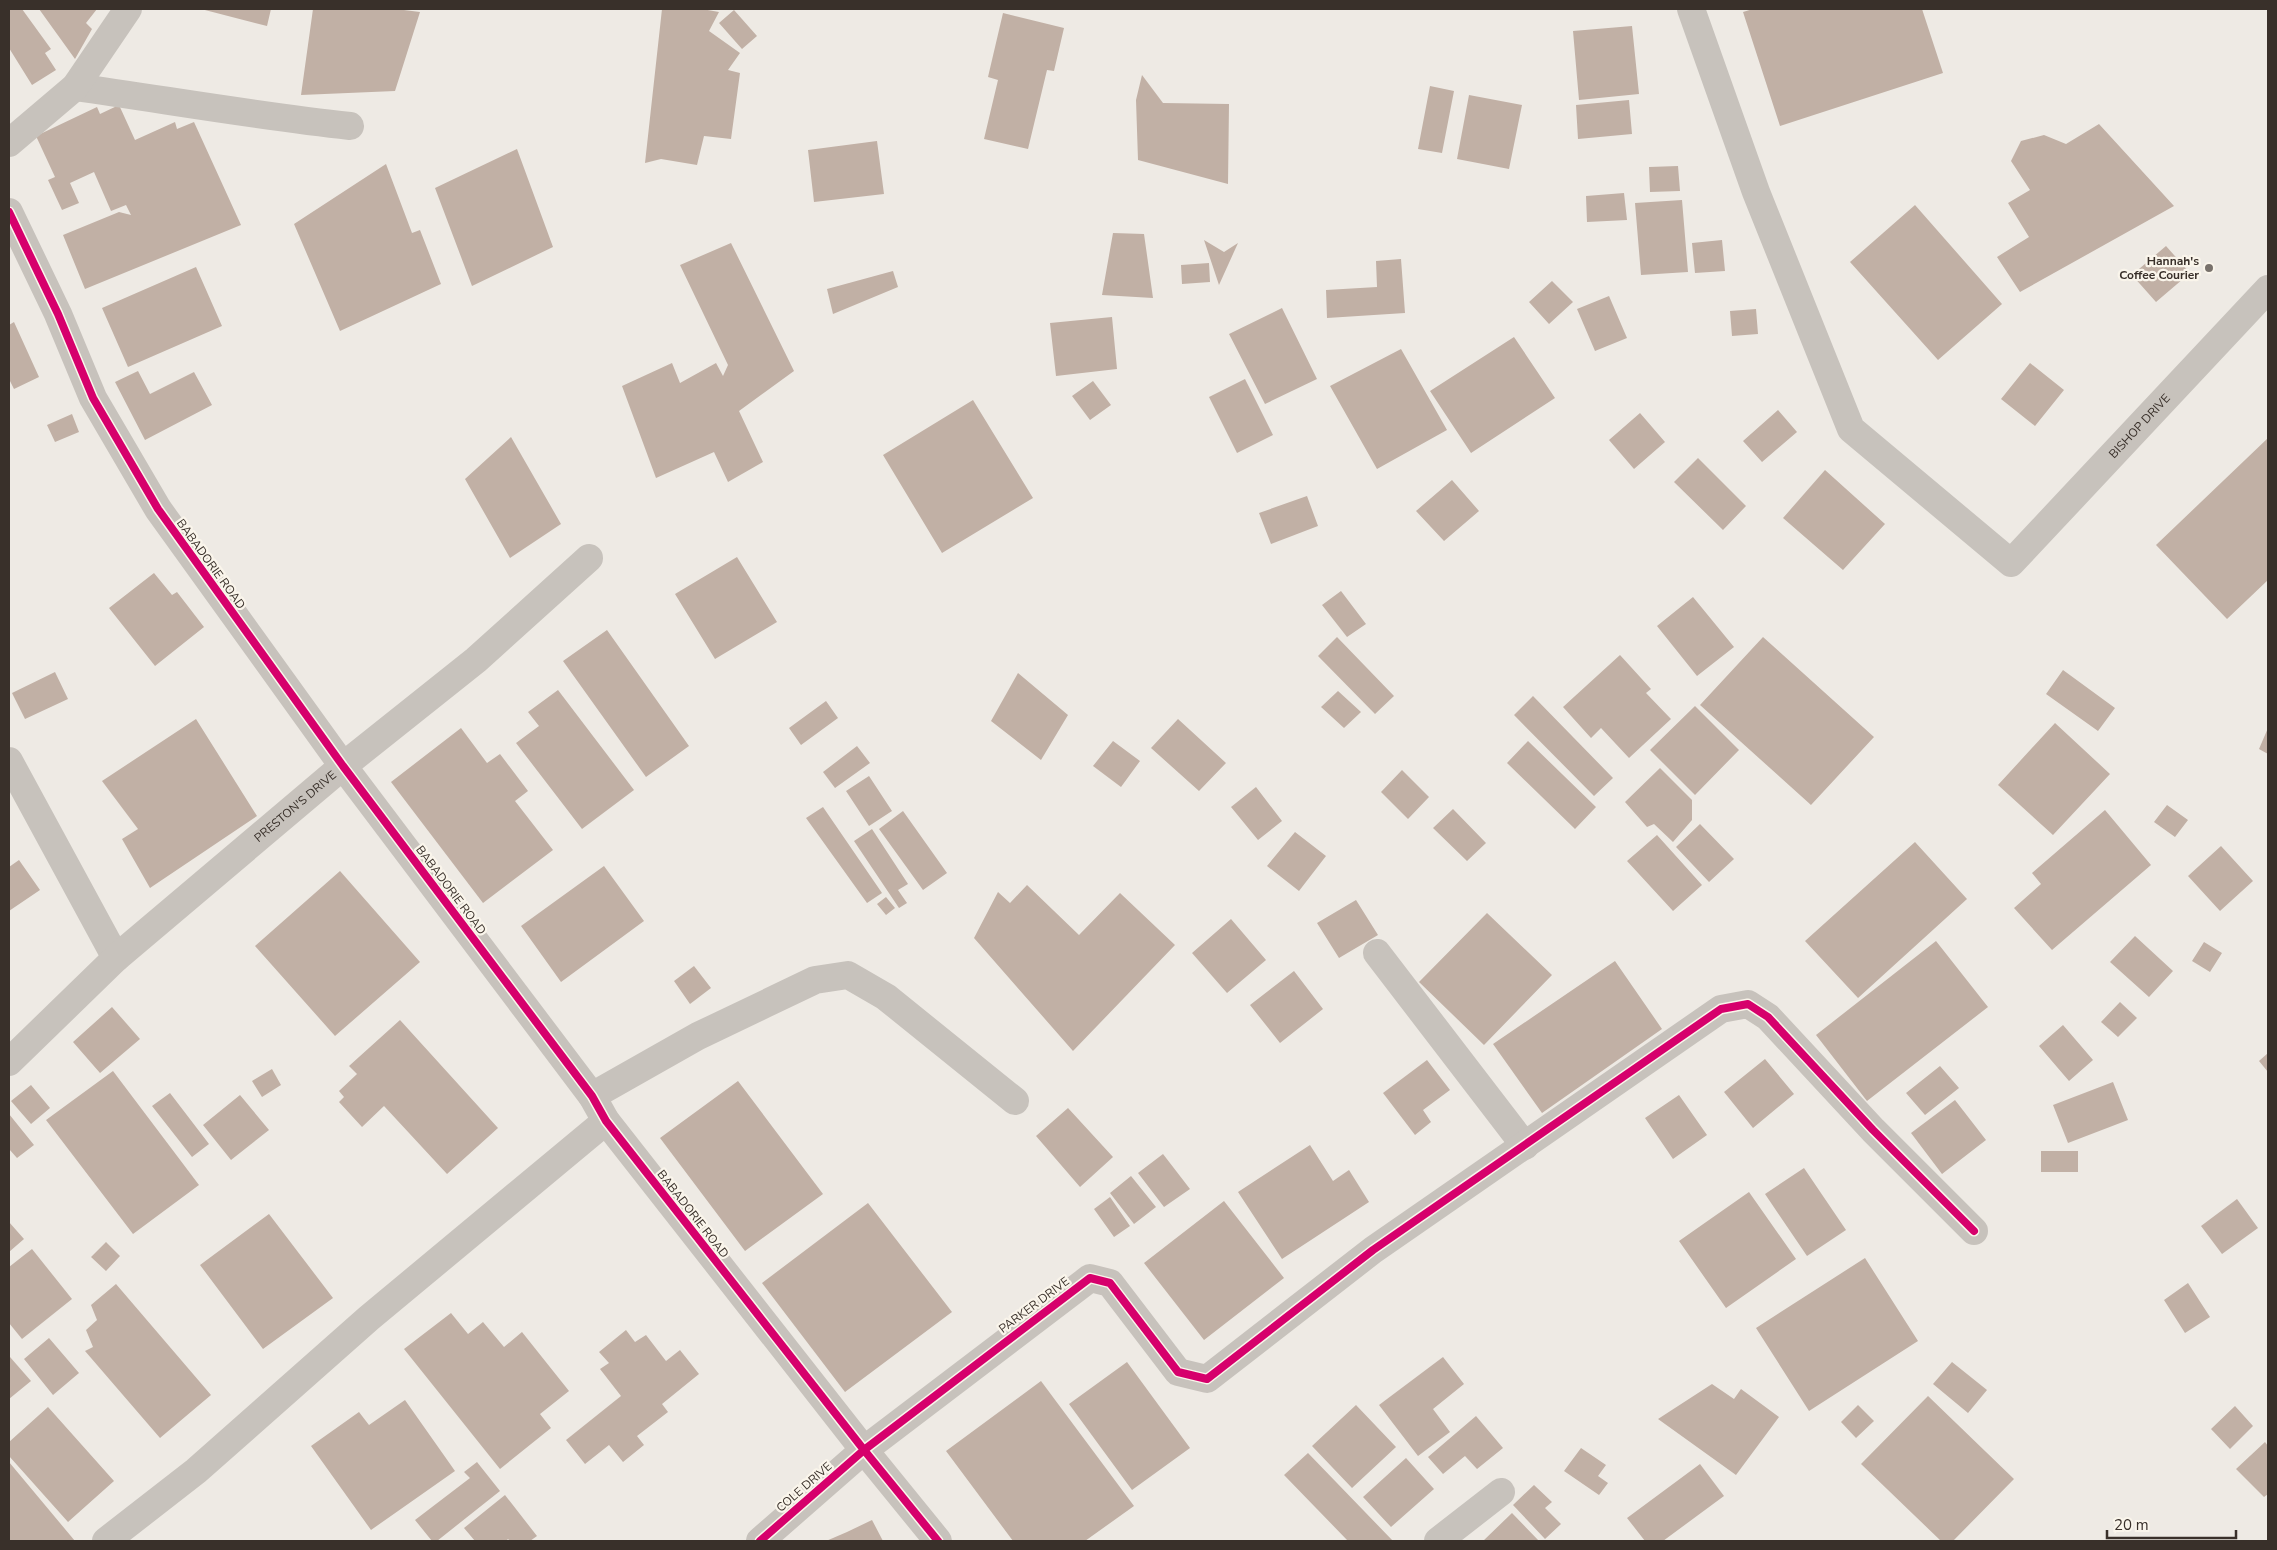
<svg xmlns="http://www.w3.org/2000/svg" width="2277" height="1550" viewBox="0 0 2277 1550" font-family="'Nunito Sans',sans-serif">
  <rect width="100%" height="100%" fill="#eeeae4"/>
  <path fill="#c1b0a5" d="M9,9H22L51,49L45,53L56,70L32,85L9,48Z
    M39,9H97L86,23L92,29L75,59Z
    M201,9H271L267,26Z
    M313,9H396L420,12L395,91L301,95Z
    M662,9H702L719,12L709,31L740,53L728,70L740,73L731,139L704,136L697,165L661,159L645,163Z
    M1753,9H1922L1943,73L1780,126L1743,12Z
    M734,10L757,36L742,49L719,23Z
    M1003,13L1064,28L1054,71L1047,70L1028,149L984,139L998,80L988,77Z
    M1632,26L1639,94L1579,100L1573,31Z
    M1142,75L1163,103L1229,104L1228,184L1138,160L1136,100Z
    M1430,86L1454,91L1442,153L1418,149Z
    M1469,95L1522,105L1509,169L1457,159Z
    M1629,100L1632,134L1578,139L1576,105Z
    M119,105L135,140L175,122L177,129L194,122L241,225L85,289L63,235L119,212L131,215L126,205L111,211L94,172L70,183L79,203L62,210L48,180L55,177L36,136L97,107L100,114Z
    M2099,124L2174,206L2020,292L1997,257L2029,237L2008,203L2030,190L2011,161L2021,141L2044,135L2066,144Z
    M877,141L884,194L814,202L808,150Z
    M517,149L553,247L472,286L435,188Z
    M386,164L412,233L420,230L441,284L340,331L294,224Z
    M1678,166L1680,191L1650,192L1649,167Z
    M1624,193L1627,220L1587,222L1586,196Z
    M1682,200L1688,272L1641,275L1635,203Z
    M1915,205L2002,304L1938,360L1850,262Z
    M1113,233L1144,234L1153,298L1102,295Z
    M1204,240L1224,252L1238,243L1219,285Z
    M1722,240L1725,271L1695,273L1692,243Z
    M731,243L794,371L739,411L763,462L728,482L714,452L656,478L622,386L672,363L680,383L716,363L723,376L728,365L680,265Z
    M2166,246L2190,273L2156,302L2132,275Z
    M1401,259L1405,313L1327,318L1326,290L1377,287L1376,261Z
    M1209,263L1210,282L1182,284L1181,265Z
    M196,267L222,326L128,367L102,308Z
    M893,271L898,287L833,314L827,289Z
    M1552,281L1573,302L1549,324L1529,302Z
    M1609,296L1627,338L1595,351L1577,309Z
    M1282,308L1317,379L1265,404L1229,334Z
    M1756,309L1758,334L1732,336L1730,311Z
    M1112,317L1117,369L1056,376L1050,323Z
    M14,322L39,377L14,389L9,379V325Z
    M1514,337L1555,398L1471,453L1430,391Z
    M1401,349L1447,430L1377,469L1330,386Z
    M2030,363L2064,390L2035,426L2001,399Z
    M138,371L150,394L194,372L212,405L145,440L115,382Z
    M1245,379L1273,435L1237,453L1209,397Z
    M1093,381L1111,405L1090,420L1072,396Z
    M973,400L1033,498L942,553L883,455Z
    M1778,410L1797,432L1762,462L1743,441Z
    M1640,413L1665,442L1634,469L1609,440Z
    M72,414L79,432L55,442L47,425Z
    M511,437L561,524L510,558L465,479Z
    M2268,438V580L2227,619L2156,545Z
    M1698,458L1746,506L1723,530L1674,482Z
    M1825,470L1885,524L1843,570L1783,518Z
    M1452,480L1479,511L1444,541L1416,511Z
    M1307,496L1318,526L1271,544L1259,513Z
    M737,557L777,622L715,659L675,594Z
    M154,573L172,595L177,592L204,627L155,666L109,608Z
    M1341,591L1366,624L1347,637L1322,605Z
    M1693,597L1734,647L1697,676L1657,626Z
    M607,630L689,746L646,777L563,661Z
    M1337,637L1394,696L1375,714L1318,656Z
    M1763,637L1874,737L1811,805L1700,705Z
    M1620,655L1651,689L1646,693L1671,719L1629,758L1601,728L1591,738L1563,707Z
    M2063,670L2115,708L2098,731L2046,694Z
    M55,672L68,699L25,719L12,693Z
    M1018,673L1068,715L1041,760L991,721Z
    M558,690L634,790L582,829L516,743L539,726L528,712Z
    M1338,691L1361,712L1344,728L1321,707Z
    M1533,696L1613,778L1594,796L1514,715Z
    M826,701L838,718L801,745L789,728Z
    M1695,706L1739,750L1695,795L1650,750Z
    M196,719L257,816L150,888L122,839L138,829L102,781Z
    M1178,719L1226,763L1199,791L1151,748Z
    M2055,723L2110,774L2053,835L1998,785Z
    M461,728L487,763L500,754L528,791L515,801L553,850L483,903L391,782Z
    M2268,728V754L2259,749Z
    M1113,741L1140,761L1121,787L1093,766Z
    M1528,741L1596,807L1575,829L1507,763Z
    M857,746L870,763L835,788L823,772Z
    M1660,768L1692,800V820L1673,842L1654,824L1647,827L1625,802Z
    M1402,770L1429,797L1408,819L1381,792Z
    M869,776L892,811L869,826L846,791Z
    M1256,787L1282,821L1258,840L1231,807Z
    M2167,805L2188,820L2175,837L2154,822Z
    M823,807L882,893L867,903L806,818Z
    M1453,809L1486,843L1467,861L1433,828Z
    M2105,810L2151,865L2052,950L2014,908L2041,884L2032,873Z
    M903,811L947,873L923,890L879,829Z
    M1700,824L1734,859L1709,882L1676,847Z
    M872,829L908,884L898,890L907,903L899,908L854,841Z
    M1295,832L1326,856L1299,891L1267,866Z
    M1657,835L1702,885L1673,911L1627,861Z
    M1915,842L1967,899L1858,998L1805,941Z
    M2221,846L2253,881L2220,911L2188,876Z
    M19,860L40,890L9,911V867Z
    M604,866L644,921L561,982L521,926Z
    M340,871L420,962L335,1036L255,946Z
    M1027,885L1079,935L1120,893L1175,945L1073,1051L974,938L998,892L1010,903Z
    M886,897L895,908L886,915L877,904Z
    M1356,900L1378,935L1339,958L1317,923Z
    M1487,913L1552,975L1484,1045L1419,982Z
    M1231,919L1266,960L1227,993L1192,953Z
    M2135,936L2173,971L2149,997L2110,962Z
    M1936,941L1988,1007L1867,1101L1816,1035Z
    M2204,942L2222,953L2210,972L2192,961Z
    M1615,961L1662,1029L1542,1113L1493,1044Z
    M694,966L711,988L690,1004L674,981Z
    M1294,971L1323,1009L1280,1043L1250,1005Z
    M2120,1002L2137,1018L2118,1037L2101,1022Z
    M112,1007L140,1039L100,1073L73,1042Z
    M400,1020L498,1128L447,1174L384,1106L362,1127L339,1102L344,1097L339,1091L357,1074L349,1066Z
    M2063,1025L2093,1060L2069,1081L2039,1046Z
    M2268,1053V1072L2259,1061Z
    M1765,1059L1794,1094L1753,1128L1724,1092Z
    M1427,1060L1450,1090L1423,1110L1431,1122L1415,1135L1383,1093Z
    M1940,1066L1959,1088L1925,1115L1906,1093Z
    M272,1069L281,1085L262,1097L252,1081Z
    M113,1071L199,1185L133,1234L46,1120Z
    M738,1081L823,1194L745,1251L660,1138Z
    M2113,1082L2128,1120L2068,1143L2053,1105Z
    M31,1085L50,1108L31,1124L11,1101Z
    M170,1093L209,1144L192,1157L152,1106Z
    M240,1095L269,1130L231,1160L203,1125Z
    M1679,1095L1707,1135L1673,1159L1645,1118Z
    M1955,1100L1986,1140L1942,1174L1911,1133Z
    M1068,1108L1113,1157L1080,1187L1036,1136Z
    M9,1114L34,1145L17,1158L9,1149Z
    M1310,1145L1333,1181L1349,1170L1369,1202L1282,1259L1238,1192Z
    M2041,1151H2078V1172H2041Z
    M1163,1154L1190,1189L1164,1207L1138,1173Z
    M1804,1168L1846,1230L1807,1256L1765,1194Z
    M1131,1176L1156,1207L1134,1224L1110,1193Z
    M1749,1192L1796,1259L1726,1308L1679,1241Z
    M1110,1197L1130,1226L1114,1237L1094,1209Z
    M2237,1199L2258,1228L2222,1254L2201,1226Z
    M1224,1201L1284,1278L1204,1340L1144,1263Z
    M868,1203L952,1312L845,1392L762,1283Z
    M269,1214L333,1298L263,1349L200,1265Z
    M9,1222L24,1239L9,1252Z
    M106,1242L120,1256L106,1271L91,1257Z
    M32,1249L72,1299L22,1339L9,1323V1267Z
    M1865,1258L1918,1341L1809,1411L1756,1328Z
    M2188,1283L2210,1317L2185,1333L2164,1300Z
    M116,1284L211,1395L160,1438L85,1351L93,1347L86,1330L97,1320L91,1305Z
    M451,1313L468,1334L483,1322L504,1347L522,1332L569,1391L540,1414L551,1428L500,1469L404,1349Z
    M626,1330L635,1342L646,1335L666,1361L680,1350L699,1374L662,1404L668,1412L637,1436L644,1445L623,1462L609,1445L585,1464L566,1440L621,1396L600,1369L609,1363L599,1352Z
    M49,1338L79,1373L53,1395L24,1359Z
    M10,1357L31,1381L9,1399V1358Z
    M1443,1357L1464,1384L1433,1409L1450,1432L1418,1456L1379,1405Z
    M1127,1362L1190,1448L1132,1490L1069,1404Z
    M1952,1362L1987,1390L1968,1413L1933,1384Z
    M1041,1381L1134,1506L1085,1541H1013L946,1451Z
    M1712,1384L1734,1399L1741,1389L1779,1417L1736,1475L1658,1419Z
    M1928,1396L2014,1479L1953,1541H1941L1861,1464Z
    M405,1400L455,1471L371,1530L311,1446L359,1412L369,1425Z
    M1356,1405L1396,1447L1352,1488L1312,1446Z
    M1858,1405L1874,1421L1856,1438L1841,1422Z
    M2235,1406L2253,1426L2230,1449L2211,1429Z
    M48,1407L114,1481L68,1522L9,1456V1442Z
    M1476,1416L1503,1448L1477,1469L1465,1456L1443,1474L1428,1457Z
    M2265,1442L2268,1446V1494L2264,1497L2236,1469Z
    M1581,1448L1606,1465L1598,1476L1608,1483L1599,1495L1564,1471Z
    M1308,1453L1393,1541H1348L1284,1475Z
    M1406,1458L1434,1489L1391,1527L1363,1497Z
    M9,1462L75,1541H9Z
    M477,1462L500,1491L437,1541H432L415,1520L470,1478L464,1472Z
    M1700,1464L1724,1496L1663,1541H1645L1627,1518Z
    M1534,1485L1552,1502L1545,1508L1561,1524L1545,1539L1513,1505Z
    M505,1495L537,1536L530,1541H510L508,1539L506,1541H475L464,1528Z
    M1512,1513L1539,1541H1483Z
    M872,1520L883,1541H826L847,1532Z"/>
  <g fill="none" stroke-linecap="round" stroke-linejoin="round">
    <g stroke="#c7c2bc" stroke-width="28">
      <path id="s1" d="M1691,9L1756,192L1851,429L2011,563L2268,289"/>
      <path d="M75,87C167,100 258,116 350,126"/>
      <path d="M9,143L75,87L128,9"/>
      <path d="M9,212L58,314L93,398L158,509L343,766L592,1096L606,1121L864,1450L938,1541"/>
      <path d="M9,761L116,958"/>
      <path d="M1377,953L1525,1146"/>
      <path id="s2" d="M9,1062L116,958L343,766L476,660L589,558"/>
      <path d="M592,1096L698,1036L815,980L848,975L886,997L1015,1101"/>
      <path d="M106,1541L196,1471L369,1318L606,1121"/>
      <path d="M760,1541L864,1450L1090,1278L1110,1283L1178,1372L1207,1379L1373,1250L1721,1009L1748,1004L1768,1017L1873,1130L1974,1231"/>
      <path d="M1438,1541L1501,1492"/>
    </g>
    <g stroke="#faf5eb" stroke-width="11">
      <path id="cycleway" d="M9,212L58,314L93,398L158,509L343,766L592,1096L606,1121L864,1450L938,1541
        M760,1541L864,1450L1090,1278L1110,1283L1178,1372L1207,1379L1373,1250L1721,1009L1748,1004L1768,1017L1873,1130L1974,1231"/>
    </g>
    <use href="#cycleway" stroke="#d6006c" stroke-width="8"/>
  </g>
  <circle fill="#78716b" stroke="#faf5eb" stroke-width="2" cx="2209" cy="268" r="5"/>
  <g text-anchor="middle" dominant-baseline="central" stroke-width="4.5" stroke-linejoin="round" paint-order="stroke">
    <g font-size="12" font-weight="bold" fill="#39302a" stroke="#faf5eb" text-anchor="end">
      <text x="2199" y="261">Hannah's<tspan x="2199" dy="14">Coffee Courier</tspan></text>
    </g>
    <g font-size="12" fill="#39302a" stroke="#faf5eb">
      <text stroke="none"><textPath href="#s1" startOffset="846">BISHOP DRIVE</textPath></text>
      <text transform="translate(211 564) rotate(54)">BABADORIE ROAD</text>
      <text stroke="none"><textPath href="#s2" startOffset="384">PRESTON'S DRIVE</textPath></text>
      <text transform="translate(451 890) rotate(53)">BABADORIE ROAD</text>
      <text transform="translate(693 1214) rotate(52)">BABADORIE ROAD</text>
      <text transform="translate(1034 1305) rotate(-37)">PARKER DRIVE</text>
      <text transform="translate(804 1487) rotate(-41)">COLE DRIVE</text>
    </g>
  </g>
  <rect width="2277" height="1550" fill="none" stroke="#39302a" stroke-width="20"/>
  <path d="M2107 1530v8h129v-8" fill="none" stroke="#39302a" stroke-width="2.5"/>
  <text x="2114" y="1530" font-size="15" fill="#39302a" stroke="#faf5eb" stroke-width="4" paint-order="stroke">20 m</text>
</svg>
